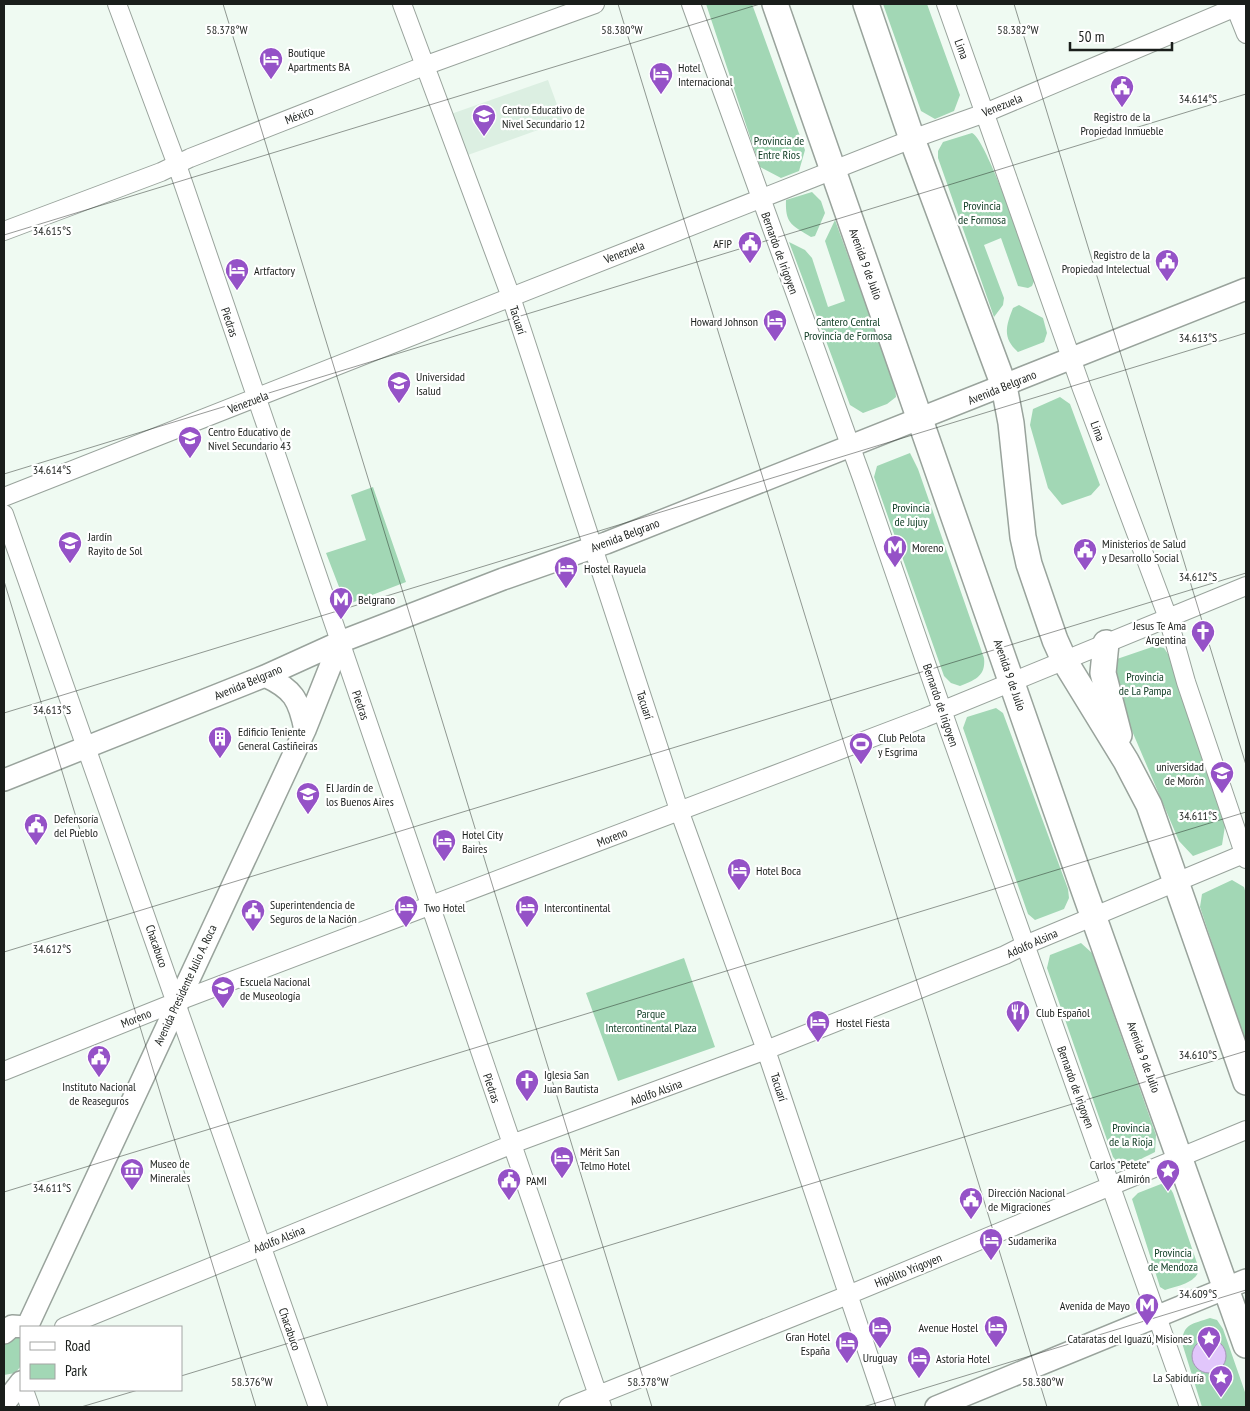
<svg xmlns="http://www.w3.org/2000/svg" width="1250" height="1411" viewBox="0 0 1250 1411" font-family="'PT Sans Narrow',sans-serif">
  <rect width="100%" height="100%" fill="#effaf2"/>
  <path fill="#dcefe2" d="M548,80L563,121L465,156L451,114Z"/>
  <path fill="#a2d7b5" d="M706,4H752L805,150L799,171L781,178L760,167Z
    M883,4H927L960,95L954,111L935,119L921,111Z
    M972,133C986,138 1027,258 1035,279L1032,286L1028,288L1018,286L1001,238L984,245L1004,298L1003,305L994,317L938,158V151L943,142Z
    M812,192L821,201L825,213L815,236L811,237C792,225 785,224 786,200Z
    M835,220L895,385L896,397L887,404L863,413L850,405L789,242L805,250L812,258L828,307L845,301L825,241Z
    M1019,305L1043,318L1047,333L1044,342L1018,352C1002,338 1006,326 1013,308Z
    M1060,397L1070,404L1100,485L1091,495L1062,505L1048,488L1030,425L1033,409Z
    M910,453L918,469L984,658C986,676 975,680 960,686L951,683L944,676L874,477L877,466Z
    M373,487L406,582L346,605L326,553L366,540L351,495Z
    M1155,646L1164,648L1170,657L1225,826L1222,845L1193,856L1179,841L1115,691L1112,665L1117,659Z
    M996,708L1003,713L1068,889L1069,898L1064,909L1035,920L1028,914L963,728L967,717Z
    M1232,880L1244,887L1246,894V1045L1200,907L1202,894Z
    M1081,943L1092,953L1156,1135L1155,1152C1142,1158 1124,1171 1113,1157L1047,968L1050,955Z
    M684,958L715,1047L618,1081L586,993Z
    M1161,1184L1169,1186L1173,1193L1199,1269C1197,1283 1177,1286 1165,1290L1160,1287L1132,1199L1138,1193Z
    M1210,1318L1217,1320L1223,1329L1246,1395V1407H1202L1182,1343C1183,1323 1193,1324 1210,1318Z
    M21,1329V1366L15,1373L4,1375V1336Z"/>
  <path fill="#e1c6fb" stroke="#a594b8" d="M1192 1356a17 17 0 1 1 34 0a17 17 0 1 1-34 0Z"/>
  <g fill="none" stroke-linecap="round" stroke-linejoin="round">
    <g stroke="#99a39c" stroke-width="20">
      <path id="minor" d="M117,4L177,165L602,1407
        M402,4L511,297L679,810L766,1050L886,1407
        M691,4L862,478L949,730L1189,1407
        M946,4L1082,389L1168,618L1186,682L1246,859
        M1234,4L1246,34
        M4,231L161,172L190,158L424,66L595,4
        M4,497L912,139L985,113L1243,4
        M4,514L318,1407
        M4,1071L176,1002L924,718L1246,586
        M64,1327L520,1141L766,1050L1005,955L1025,945L1246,853
        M24,1390L30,1407
        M568,1407L848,1295L1246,1130"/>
    </g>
    <g stroke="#99a39c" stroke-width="24">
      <path id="major" d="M265,676C293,689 299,699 305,730
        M4,780L265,676L340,642L503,579L606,543L1246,289
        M27,1327L305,730L340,642
        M4,1333L12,1326L27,1327
        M4,1404L21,1382
        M936,1407L1246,1280"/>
    </g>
    <g stroke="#99a39c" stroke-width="28">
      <path id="highway" d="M775,4L1084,890L1246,1345
        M866,4L912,139L1004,386L1011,423L1023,537L1029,564L1055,640L1064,660L1126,761L1149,805L1246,1082
        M1106,643L1103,673L1119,735"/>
    </g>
    <use href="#minor" stroke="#fff" stroke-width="18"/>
    <use href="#major" stroke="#fff" stroke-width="21"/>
    <use href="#highway" stroke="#fff" stroke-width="25"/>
  </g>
  <path fill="none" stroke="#1a1e1b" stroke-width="1" stroke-opacity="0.45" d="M223,4L652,1407M618,4L1047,1407M1014,4L1246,765M4,235L760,4M4,474L1246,94M4,581L256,1407M4,713L1246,333M4,952L1246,573M4,1192L1246,812M181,1376L1246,1051M81,1407L138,1390M863,1407L1246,1290"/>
  <defs>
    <g id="hotel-pin" transform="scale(1.25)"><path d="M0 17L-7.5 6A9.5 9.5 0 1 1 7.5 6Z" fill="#9552c7" stroke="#fff"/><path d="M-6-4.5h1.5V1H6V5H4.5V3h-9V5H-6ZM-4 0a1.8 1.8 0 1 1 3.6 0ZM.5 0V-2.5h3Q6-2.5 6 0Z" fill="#fff"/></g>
    <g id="civic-pin" transform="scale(1.25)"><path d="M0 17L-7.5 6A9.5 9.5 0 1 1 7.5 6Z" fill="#9552c7" stroke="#fff"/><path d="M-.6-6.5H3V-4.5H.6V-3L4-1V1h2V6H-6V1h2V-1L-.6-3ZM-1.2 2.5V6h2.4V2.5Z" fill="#fff"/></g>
    <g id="school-pin" transform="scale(1.25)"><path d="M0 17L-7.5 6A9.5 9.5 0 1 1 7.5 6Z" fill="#9552c7" stroke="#fff"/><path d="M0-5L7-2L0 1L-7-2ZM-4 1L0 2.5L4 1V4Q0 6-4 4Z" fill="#fff"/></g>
    <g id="university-pin" transform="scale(1.25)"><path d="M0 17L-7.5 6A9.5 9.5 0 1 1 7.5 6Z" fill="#9552c7" stroke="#fff"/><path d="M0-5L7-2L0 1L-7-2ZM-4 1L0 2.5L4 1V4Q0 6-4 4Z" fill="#fff"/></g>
    <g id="metro-pin" transform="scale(1.25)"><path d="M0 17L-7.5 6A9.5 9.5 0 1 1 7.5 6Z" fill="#9552c7" stroke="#fff"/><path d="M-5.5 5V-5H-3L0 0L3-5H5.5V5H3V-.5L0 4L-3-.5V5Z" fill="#fff"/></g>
    <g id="church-pin" transform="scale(1.25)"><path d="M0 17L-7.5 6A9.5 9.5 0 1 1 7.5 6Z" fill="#9552c7" stroke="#fff"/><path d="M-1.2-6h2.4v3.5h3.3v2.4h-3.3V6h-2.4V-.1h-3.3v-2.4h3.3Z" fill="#fff"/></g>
    <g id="building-pin" transform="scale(1.25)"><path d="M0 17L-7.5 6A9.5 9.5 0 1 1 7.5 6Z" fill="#9552c7" stroke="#fff"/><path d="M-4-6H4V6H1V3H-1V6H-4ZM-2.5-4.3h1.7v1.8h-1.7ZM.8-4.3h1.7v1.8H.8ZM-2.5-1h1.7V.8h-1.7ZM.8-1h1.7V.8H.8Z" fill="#fff"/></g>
    <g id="stadium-pin" transform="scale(1.25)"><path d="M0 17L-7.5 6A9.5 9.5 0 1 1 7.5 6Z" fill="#9552c7" stroke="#fff"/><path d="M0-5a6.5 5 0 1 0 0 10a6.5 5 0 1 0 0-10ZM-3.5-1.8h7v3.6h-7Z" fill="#fff"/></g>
    <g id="restaurant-pin" transform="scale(1.25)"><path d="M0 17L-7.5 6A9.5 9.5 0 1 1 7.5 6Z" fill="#9552c7" stroke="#fff"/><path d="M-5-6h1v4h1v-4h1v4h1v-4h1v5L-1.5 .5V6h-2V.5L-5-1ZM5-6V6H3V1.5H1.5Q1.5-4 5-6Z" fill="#fff"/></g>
    <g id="museum-pin" transform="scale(1.25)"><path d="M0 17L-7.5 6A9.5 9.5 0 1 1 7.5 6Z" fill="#9552c7" stroke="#fff"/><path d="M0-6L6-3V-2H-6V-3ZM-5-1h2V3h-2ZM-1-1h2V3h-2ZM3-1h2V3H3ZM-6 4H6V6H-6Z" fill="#fff"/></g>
    <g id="sight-pin" transform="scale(1.25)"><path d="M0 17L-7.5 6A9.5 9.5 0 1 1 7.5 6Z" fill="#9552c7" stroke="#fff"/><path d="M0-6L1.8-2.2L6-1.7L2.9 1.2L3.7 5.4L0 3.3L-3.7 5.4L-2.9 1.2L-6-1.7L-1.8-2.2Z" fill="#fff"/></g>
  </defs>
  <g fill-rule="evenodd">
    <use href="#hotel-pin" x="271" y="59"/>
    <use href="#hotel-pin" x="661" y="74"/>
    <use href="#civic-pin" x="1122" y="87"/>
    <use href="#school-pin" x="484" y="116"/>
    <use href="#civic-pin" x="750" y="243"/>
    <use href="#civic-pin" x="1167" y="261"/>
    <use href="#hotel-pin" x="237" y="270"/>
    <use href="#hotel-pin" x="775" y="321"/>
    <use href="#university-pin" x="399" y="383"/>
    <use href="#school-pin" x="190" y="438"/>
    <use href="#school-pin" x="70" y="543"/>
    <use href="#metro-pin" x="895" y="547"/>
    <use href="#civic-pin" x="1085" y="550"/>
    <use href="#hotel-pin" x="566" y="568"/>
    <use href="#metro-pin" x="341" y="599"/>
    <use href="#church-pin" x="1203" y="632"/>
    <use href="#building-pin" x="220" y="738"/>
    <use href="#stadium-pin" x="861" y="744"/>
    <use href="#school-pin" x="1222" y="773"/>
    <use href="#school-pin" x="308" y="794"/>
    <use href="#civic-pin" x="36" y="825"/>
    <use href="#hotel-pin" x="444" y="841"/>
    <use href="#hotel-pin" x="739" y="870"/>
    <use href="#hotel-pin" x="406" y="907"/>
    <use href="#hotel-pin" x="527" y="907"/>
    <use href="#civic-pin" x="253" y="911"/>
    <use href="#university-pin" x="223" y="988"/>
    <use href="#restaurant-pin" x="1018" y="1012"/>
    <use href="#hotel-pin" x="818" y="1022"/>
    <use href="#civic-pin" x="99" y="1057"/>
    <use href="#church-pin" x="527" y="1081"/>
    <use href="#hotel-pin" x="562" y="1158"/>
    <use href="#museum-pin" x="132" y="1170"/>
    <use href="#sight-pin" x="1168" y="1171"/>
    <use href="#civic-pin" x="509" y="1180"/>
    <use href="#civic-pin" x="971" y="1199"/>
    <use href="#hotel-pin" x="991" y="1240"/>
    <use href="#metro-pin" x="1147" y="1305"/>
    <use href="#hotel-pin" x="996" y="1327"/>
    <use href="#hotel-pin" x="880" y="1328"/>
    <use href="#sight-pin" x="1209" y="1338"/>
    <use href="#hotel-pin" x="847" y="1343"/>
    <use href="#hotel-pin" x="919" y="1358"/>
    <use href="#sight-pin" x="1221" y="1377"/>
  </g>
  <g text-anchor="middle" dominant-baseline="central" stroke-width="4.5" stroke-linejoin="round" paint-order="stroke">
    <g font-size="12" fill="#1a1e1b" stroke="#fff">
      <text transform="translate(962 49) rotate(70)">Lima</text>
      <text transform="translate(1002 105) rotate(-22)">Venezuela</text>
      <text transform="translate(299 115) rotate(-21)">México</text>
      <text transform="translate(624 252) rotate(-21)">Venezuela</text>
      <text transform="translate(780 253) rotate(70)">Bernardo de Irigoyen</text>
      <text transform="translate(866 264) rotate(70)">Avenida 9 de Julio</text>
      <text transform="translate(518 320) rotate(72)">Tacuarí</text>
      <text transform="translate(230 322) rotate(71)">Piedras</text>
      <text transform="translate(1002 387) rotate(-22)">Avenida Belgrano</text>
      <text transform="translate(248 402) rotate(-21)">Venezuela</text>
      <text transform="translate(1098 431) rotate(70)">Lima</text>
      <text transform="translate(625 535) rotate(-21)">Avenida Belgrano</text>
      <text transform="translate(1010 675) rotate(71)">Avenida 9 de Julio</text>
      <text transform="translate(248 682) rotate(-23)">Avenida Belgrano</text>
      <text transform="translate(361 705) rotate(71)">Piedras</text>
      <text transform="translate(645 705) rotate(72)">Tacuarí</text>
      <text transform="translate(941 705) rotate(71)">Bernardo de Irigoyen</text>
      <text transform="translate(612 837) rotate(-22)">Moreno</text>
      <text transform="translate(1032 943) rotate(-24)">Adolfo Alsina</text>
      <text transform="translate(157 946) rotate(71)">Chacabuco</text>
      <text transform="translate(185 985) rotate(-65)">Avenida Presidente Julio A. Roca</text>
      <text transform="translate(136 1018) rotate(-22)">Moreno</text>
      <text transform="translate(1144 1057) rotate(70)">Avenida 9 de Julio</text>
      <text transform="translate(779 1087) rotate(72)">Tacuarí</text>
      <text transform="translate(1076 1087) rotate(70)">Bernardo de Irigoyen</text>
      <text transform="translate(492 1088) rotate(71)">Piedras</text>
      <text transform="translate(656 1092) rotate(-20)">Adolfo Alsina</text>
      <text transform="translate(279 1239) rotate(-22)">Adolfo Alsina</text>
      <text transform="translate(908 1270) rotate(-22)">Hipólito Yrigoyen</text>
      <text transform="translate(290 1329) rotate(71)">Chacabuco</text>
    </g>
    <g font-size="12" fill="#1a1e1b" stroke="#fff" text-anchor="start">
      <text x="288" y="52">Boutique<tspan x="288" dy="14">Apartments BA</tspan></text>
      <text x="678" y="67">Hotel<tspan x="678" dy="14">Internacional</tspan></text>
      <text x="502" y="109">Centro Educativo de<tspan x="502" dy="14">Nivel Secundario 12</tspan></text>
      <text x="1122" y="116" text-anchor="middle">Registro de la<tspan x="1122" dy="14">Propiedad Inmueble</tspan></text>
      <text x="732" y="243" text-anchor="end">AFIP</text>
      <text x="1150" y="254" text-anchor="end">Registro de la<tspan x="1150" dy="14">Propiedad Intelectual</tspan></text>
      <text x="254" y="270">Artfactory</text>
      <text x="758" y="321" text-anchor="end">Howard Johnson</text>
      <text x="416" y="376">Universidad<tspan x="416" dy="14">Isalud</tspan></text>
      <text x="208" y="431">Centro Educativo de<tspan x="208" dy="14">Nivel Secundario 43</tspan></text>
      <text x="88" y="536">Jardín<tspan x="88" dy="14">Rayito de Sol</tspan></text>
      <text x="1102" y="543">Ministerios de Salud<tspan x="1102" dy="14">y Desarrollo Social</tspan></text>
      <text x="912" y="547">Moreno</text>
      <text x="584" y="568">Hostel Rayuela</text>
      <text x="358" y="599">Belgrano</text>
      <text x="1186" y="625" text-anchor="end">Jesus Te Ama<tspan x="1186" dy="14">Argentina</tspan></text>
      <text x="238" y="731">Edificio Teniente<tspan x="238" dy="14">General Castiñeiras</tspan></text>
      <text x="878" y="737">Club Pelota<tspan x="878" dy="14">y Esgrima</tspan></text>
      <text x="1204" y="766" text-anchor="end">universidad<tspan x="1204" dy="14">de Morón</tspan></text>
      <text x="326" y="787">El Jardín de<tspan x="326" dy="14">los Buenos Aires</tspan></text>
      <text x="54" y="818">Defensoría<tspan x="54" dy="14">del Pueblo</tspan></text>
      <text x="462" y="834">Hotel City<tspan x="462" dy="14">Baires</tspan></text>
      <text x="756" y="870">Hotel Boca</text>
      <text x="270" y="904">Superintendencia de<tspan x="270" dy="14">Seguros de la Nación</tspan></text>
      <text x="424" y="907">Two Hotel</text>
      <text x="544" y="907">Intercontinental</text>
      <text x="240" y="981">Escuela Nacional<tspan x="240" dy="14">de Museología</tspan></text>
      <text x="1036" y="1012">Club Español</text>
      <text x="836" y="1022">Hostel Fiesta</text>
      <text x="544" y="1074">Iglesia San<tspan x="544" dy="14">Juan Bautista</tspan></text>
      <text x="99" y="1086" text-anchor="middle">Instituto Nacional<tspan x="99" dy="14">de Reaseguros</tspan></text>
      <text x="580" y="1151">Mérit San<tspan x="580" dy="14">Telmo Hotel</tspan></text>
      <text x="150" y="1163">Museo de<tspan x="150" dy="14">Minerales</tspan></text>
      <text x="1150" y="1164" text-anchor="end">Carlos "Petete"<tspan x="1150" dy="14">Almirón</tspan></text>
      <text x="526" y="1180">PAMI</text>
      <text x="988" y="1192">Dirección Nacional<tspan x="988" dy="14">de Migraciones</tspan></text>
      <text x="1008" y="1240">Sudamerika</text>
      <text x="1130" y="1305" text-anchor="end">Avenida de Mayo</text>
      <text x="978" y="1327" text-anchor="end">Avenue Hostel</text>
      <text x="830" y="1336" text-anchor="end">Gran Hotel<tspan x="830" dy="14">España</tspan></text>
      <text x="1192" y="1338" text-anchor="end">Cataratas del Iguazú, Misiones</text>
      <text x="880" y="1357" text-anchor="middle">Uruguay</text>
      <text x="936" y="1358">Astoria Hotel</text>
      <text x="1204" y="1377" text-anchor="end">La Sabiduría</text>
    </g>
    <g font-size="12" fill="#154129" stroke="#fff">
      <text x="779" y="140">Provincia de<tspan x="779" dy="14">Entre Rios</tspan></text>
      <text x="982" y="205">Provincia<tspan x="982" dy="14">de Formosa</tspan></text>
      <text x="848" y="321">Cantero Central<tspan x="848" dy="14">Provincia de Formosa</tspan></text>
      <text x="911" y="507">Provincia<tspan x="911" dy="14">de Jujuy</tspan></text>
      <text x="1145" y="676">Provincia<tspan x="1145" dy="14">de La Pampa</tspan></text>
      <text x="651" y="1013">Parque<tspan x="651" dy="14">Intercontinental Plaza</tspan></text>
      <text x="1131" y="1127">Provincia<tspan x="1131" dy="14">de la Rioja</tspan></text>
      <text x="1173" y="1252">Provincia<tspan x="1173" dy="14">de Mendoza</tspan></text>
    </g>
  </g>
  <g font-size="12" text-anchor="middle" fill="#1a1e1b" stroke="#fff" stroke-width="4.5" stroke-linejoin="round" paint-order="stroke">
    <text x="227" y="34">58.378°W</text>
    <text x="622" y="34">58.380°W</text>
    <text x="1018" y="34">58.382°W</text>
    <text x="1198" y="103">34.614°S</text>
    <text x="52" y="235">34.615°S</text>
    <text x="1198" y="342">34.613°S</text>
    <text x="52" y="474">34.614°S</text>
    <text x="1198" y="581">34.612°S</text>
    <text x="52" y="714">34.613°S</text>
    <text x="1198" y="820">34.611°S</text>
    <text x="52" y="953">34.612°S</text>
    <text x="1198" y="1059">34.610°S</text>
    <text x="52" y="1192">34.611°S</text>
    <text x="1198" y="1298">34.609°S</text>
    <text x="252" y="1386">58.376°W</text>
    <text x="648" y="1386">58.378°W</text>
    <text x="1043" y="1386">58.380°W</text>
  </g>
  <rect width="1250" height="1411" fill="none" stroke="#1a1e1b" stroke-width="10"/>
  <rect x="20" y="1326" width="162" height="65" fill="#ffffff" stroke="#a3a5a4"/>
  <rect x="30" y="1342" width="25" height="8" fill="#ffffff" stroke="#a3a5a4"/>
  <text x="65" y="1351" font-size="15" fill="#1a1e1b">Road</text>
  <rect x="30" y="1364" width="25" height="15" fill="#a2d7b5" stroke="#a3a5a4"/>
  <text x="65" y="1376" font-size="15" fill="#1a1e1b">Park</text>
  <path d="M1070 42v8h102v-8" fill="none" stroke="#1a1e1b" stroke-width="2.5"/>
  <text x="1078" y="42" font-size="15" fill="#1a1e1b" stroke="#ffffff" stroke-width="4" paint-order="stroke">50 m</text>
</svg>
